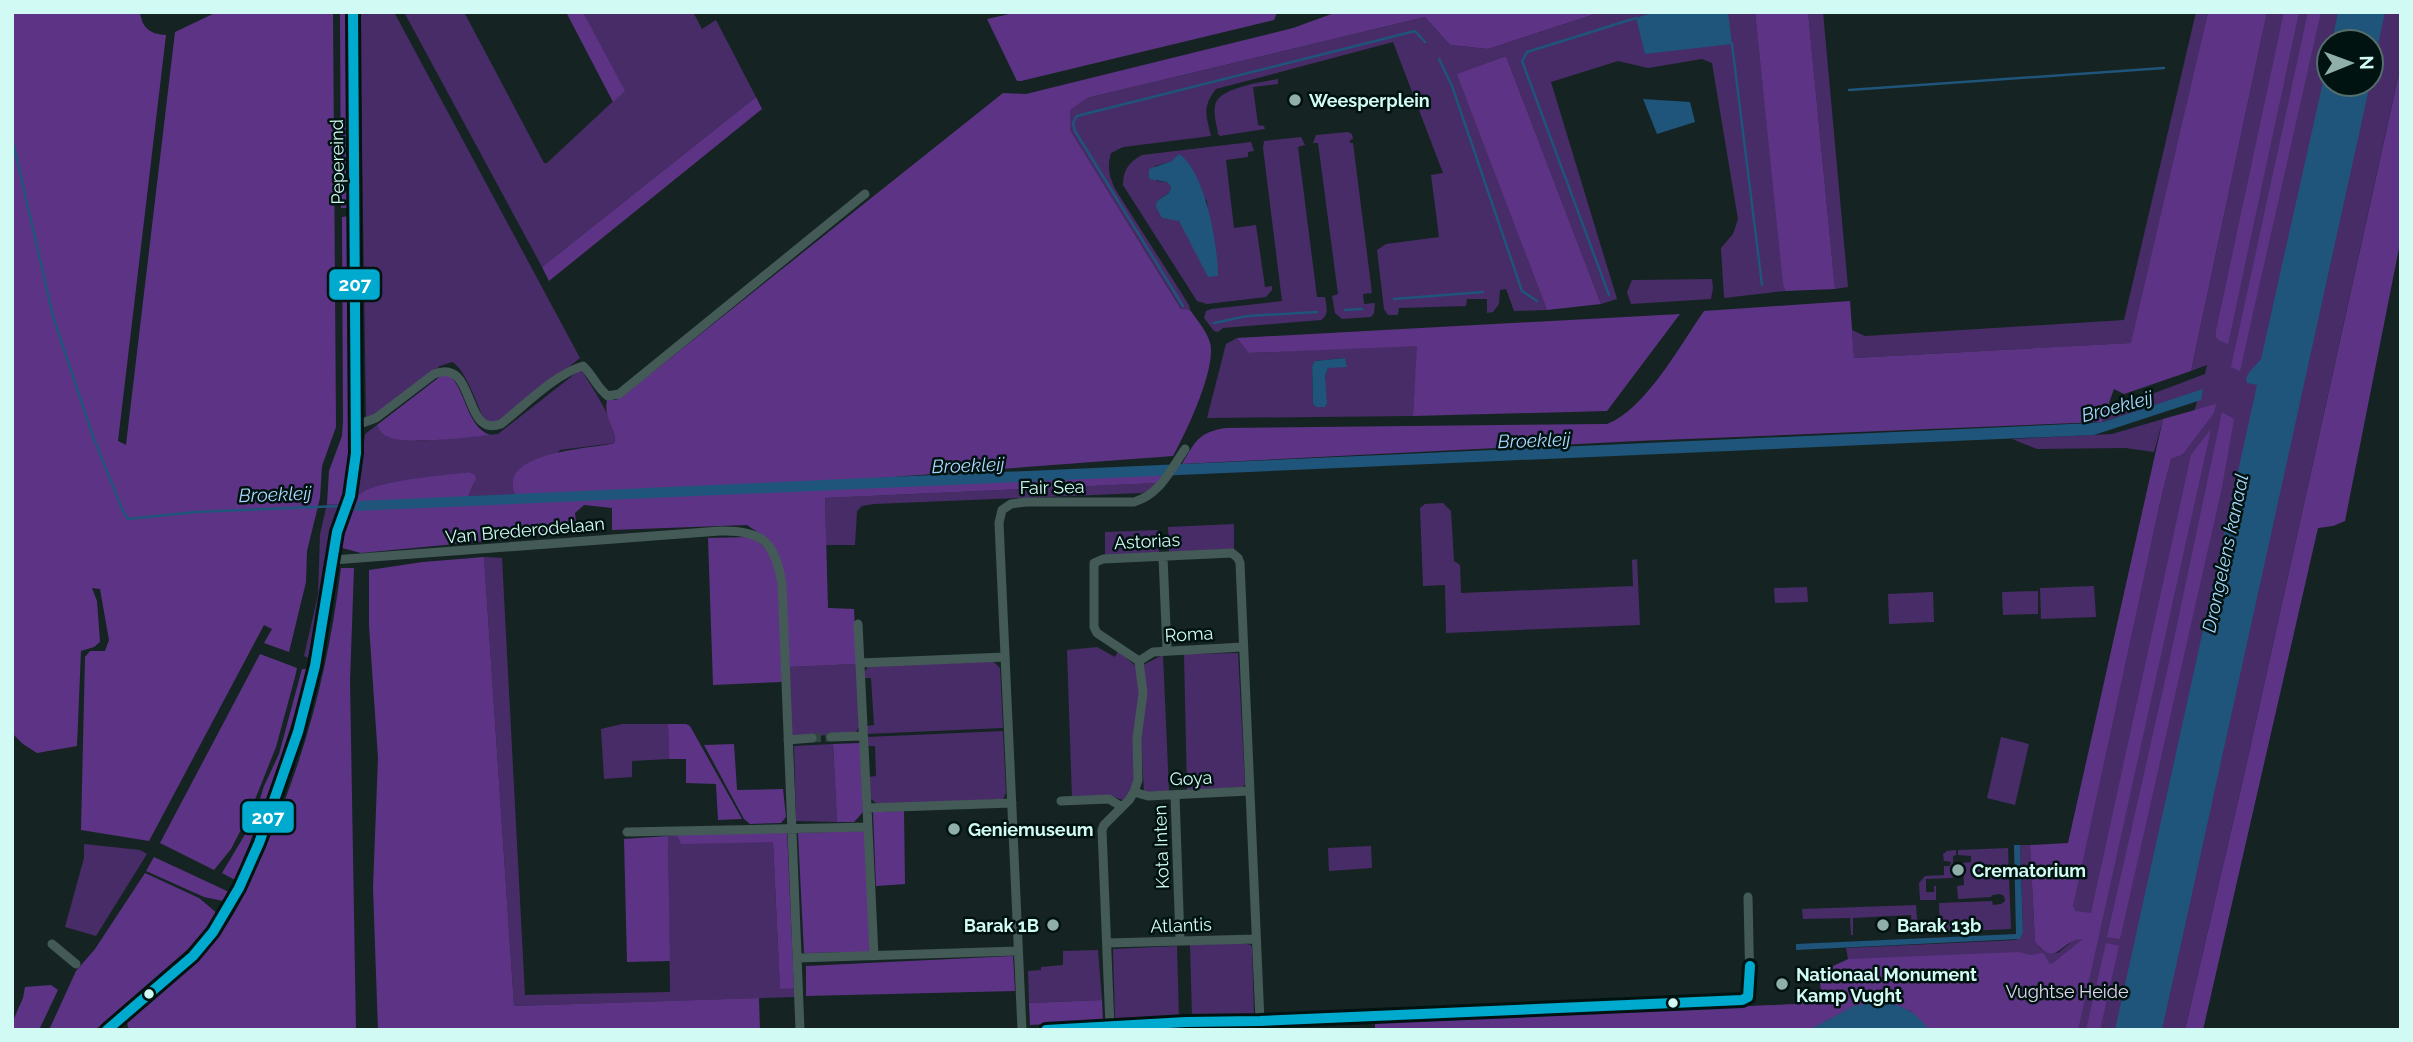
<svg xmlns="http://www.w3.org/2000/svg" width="2413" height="1042" viewBox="0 0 2413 1042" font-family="Raleway,sans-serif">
  <rect width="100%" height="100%" fill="#152422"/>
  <path fill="#482c67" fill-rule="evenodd" d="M362,12H394L580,358L499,424L486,423C478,408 466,369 452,362L440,366L368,420L366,417L360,14Z
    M404,12H464L544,163H547L624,91L583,12H693L702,29L716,20L756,97L542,267Z
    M1601,12H1755L1785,291L1724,298L1721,248L1733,234L1738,219L1712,63L1702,59L1648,68L1618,61L1551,82L1617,299L1601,304L1506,56L1458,74L1547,310L1514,311L1506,289L1500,290L1499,304L1493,312L1487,313V299H1467L1466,306L1399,308L1398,315H1388L1384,309L1377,250L1386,244L1439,237L1431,175L1443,173L1393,42L1216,89C1202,107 1206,115 1211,136L1123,147L1111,153C1107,167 1109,175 1115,189L1189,305L1190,310H1182L1070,130L1069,110L1087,98L1425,17L1450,45L1488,49Z
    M1808,12H1823L1848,287L1835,289Z
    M2196,12H2208L2132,343L1854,358L1852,330L1865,336L2124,320Z
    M2267,12H2401V63L2246,767L2185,1030H1541L1539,1025L1543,1015L1798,1004V997L1821,996L1820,972L1848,959L1846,948L2016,940L2023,932L2020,845H2030L2035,942L2041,949L2058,953L2075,939L2073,906L2078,878L2160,503L2171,459L2182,455L2200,391L2102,422L2109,403L2111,405L2120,406L2205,374L2207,365L2191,371ZM2329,42H2371V84H2329Z
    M1278,79V84L1253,87L1258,125L1264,126L1265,129L1220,136L1218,134C1217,125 1213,115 1215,106C1217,88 1263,82 1278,79Z
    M1348,132L1352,134L1353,139L1350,140V143H1353L1372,293L1363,294L1364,304L1375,303L1374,313L1371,317L1342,319L1335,313L1332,296L1338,294L1318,143H1313L1316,135Z
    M1301,137L1305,145L1298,147L1317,297H1325C1326,306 1330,314 1321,320L1223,328L1218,332L1214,331L1204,318L1206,311L1211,309L1282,301L1263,148L1264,141Z
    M1251,142L1254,151L1248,152V157L1226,160L1234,228L1256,225L1265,287L1272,286V290L1266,297L1207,304L1197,301L1123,185C1123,170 1129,162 1142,155ZM1173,161L1207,201L1208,217C1177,221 1179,225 1157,201L1169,193L1171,187L1167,182L1156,181L1155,166Z
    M1712,279L1713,288L1711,299L1631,304L1627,292L1632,280Z
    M1237,338L1250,353L1418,345L1413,416L1207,418L1226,344ZM1345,358L1328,368L1316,407L1313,404L1312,366L1315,361Z
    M581,369C592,388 616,421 615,443L560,450L518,499L465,500L474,484L468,472L432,478L357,497L365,434L377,425L383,434L389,437L421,441L498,434Z
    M2163,419L2154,452L2125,448L2037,449L2012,439L2112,434Z
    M1158,483L1152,489L1142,493L874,504L862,506L857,511L855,545H826L825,498Z
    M1443,503L1451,511L1454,561L1460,565L1461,593L1633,586L1632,560L1637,559L1640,625L1446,633L1445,585L1423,586L1420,508L1425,504Z
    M327,504H342L308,658L304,656L318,595L320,534Z
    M1234,524V549L1169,552L1168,527Z
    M1158,530L1159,554L1105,555V532Z
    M484,557L502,558L525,995L670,992L668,836L677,834L773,842L780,988H794L795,997L514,1006Z
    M2094,586L2096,617L2041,619L2040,588Z
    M1807,587L1808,602L1775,603L1774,588Z
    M2038,591V614L2003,615L2002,592Z
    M1933,592L1934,622L1889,624L1888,594Z
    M1097,647L1115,657L1118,651L1137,667L1139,689L1135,776L1133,785L1126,799L1123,800L1114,797L1072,799L1067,650Z
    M1238,653L1245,784L1243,787L1187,790L1184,654Z
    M1163,655L1169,791L1144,792L1141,738L1146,695L1143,665Z
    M993,661L1000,668L1003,728L867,734V726L874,725L871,678H864V672L869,666Z
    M857,664L859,728L854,734L791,737L789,667Z
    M622,724H668L669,759L632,761V777L604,779L601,729Z
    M1003,731L1006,793L1003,799L878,805L870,798L869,777L876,776L875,746H868L867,737Z
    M2001,737L2029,744L2015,805L1987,798Z
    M833,744L837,822L796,821L794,746Z
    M84,844L140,850L147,854L96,936L65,927L84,858Z
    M1371,846L1372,868L1329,871L1328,848Z
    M2008,848L2011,929L1940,932L1939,903L1992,901L1993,905L2001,904L2005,901L2004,896L2000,894L1992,895L1991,897L1958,899L1957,886L1964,885L1963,863L1971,862V856L1958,855V850Z
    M1956,850V855L1953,856V878L1926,879V892H1934V886H1936V900H1920L1919,883L1925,876L1944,875V866H1950L1951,862L1944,861L1943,854L1947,851Z
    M1916,905L1918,933H1913L1911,915L1853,918V935H1851L1850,918L1803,919L1802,909Z
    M1243,943L1251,945L1252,948L1254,1015L1192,1018L1190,945Z
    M1177,946L1179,1018L1115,1021L1113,949Z
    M1098,950L1102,1000L1029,1003L1028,971L1041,970V967L1063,965V951Z"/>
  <path fill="#5d3485" d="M12,12H140C142,29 151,34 166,35L118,441L126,445L175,32L217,12H333L336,427L322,466L320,498L307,551L306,582L289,652L264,643L272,629L264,625L149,841L81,830L85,657L90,651H105L109,640L100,589L92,588L97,601L100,642L94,647L81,651L77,746L37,753L23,744L12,733Z
    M340,12H349L351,208H341Z
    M566,12H583L625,91L613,102Z
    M1018,12H1277V13L1274,20L1021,81H1017L987,19Z
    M1337,12H1601L1488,49L1450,45L1425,17L1087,98L1070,110V130L1181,309L1190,310C1197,320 1207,331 1210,343C1217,367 1186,433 1173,456L760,487L1166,471L1158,483L825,498L828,608L854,609L857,664L789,667L785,595L762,535L747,525L612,530V508L584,505L575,513L576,523L580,526H599L603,530L361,553L342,548C344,536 349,506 358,496C373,480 444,476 468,472L475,475L476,479L466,500L517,498C491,451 593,449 615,443C616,426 603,419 607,400H616L624,395L1003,93L1026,94L1293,28Z
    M1755,12H1808L1835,289L1785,291L1783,283Z
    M2208,12H2267L2191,371L2124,394L2114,389L2102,422L1637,441L1182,464C1195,442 1198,432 1226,428L1607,424C1646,409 1680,345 1704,311L1850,301L1854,358L2131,343Z
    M2284,12H2299L2228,344L2220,341L2216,337V331Z
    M2308,12H2321L2251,322L2240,371L2231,367Z
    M1506,56L1601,304L1547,310L1457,74Z
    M2401,64V238L2345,521L2333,526L2318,528L2203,1030H2185L2246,767Z
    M756,97L762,109L549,281L542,267Z
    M350,216L354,434L342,504H327L329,471L342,436L343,421L342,217Z
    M1680,314L1607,411L1413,416L1417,346L1249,353L1237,338Z
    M446,372C467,388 465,426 490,435C470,437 397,447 383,434C380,432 379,428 377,425Z
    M2216,404L2214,413L2182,455L2171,459L2160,503L2073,906L2075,911L2091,913L2191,455L2211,429L2078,1030H1929L1910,1010L1854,1006L1809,1030H1375V1023L1798,1004V997L1821,996L1820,972L1849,959L2019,952L2030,955L2043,953L2050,964L2053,963L2083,939C2060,939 2058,969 2035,942L2030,845L2068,843L2163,419Z
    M2222,412L2234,419L2222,487L2120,939L2107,937L2167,672Z
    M751,537C759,542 766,548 771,556C785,581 781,651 782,682L713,685L708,538Z
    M484,557L514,1006L759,998L760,1030H378L373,888L378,758L369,625V570L423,562Z
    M341,568H354L350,681L356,1030H132L128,1027L127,1021L129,1017C161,991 194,967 220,934C238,911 250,881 262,855C305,760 328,671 341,568Z
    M260,654L297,668L295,677L276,747L250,812L231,849L214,870L160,843Z
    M302,669H309L269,795L235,880L222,873L253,821L264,786L279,754Z
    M668,724H686L690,726L742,819L718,820L716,784L686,783V759H669Z
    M860,743L863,812L854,822H837L833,744Z
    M734,744L737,790L783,789L786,817L781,823L750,824L744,819L704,745Z
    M904,811L905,884L876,886L873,812Z
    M787,830L794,988L780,989L773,842L681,844L677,834Z
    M865,831L870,952L804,953L798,833Z
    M668,836L670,961L627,962L624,839Z
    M154,857L227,891L229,893L223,901L204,897L146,871Z
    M145,873L199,898L218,914L187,950L95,1030H49L76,971L95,949Z
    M2106,943L2119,946L2100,1030H2086Z
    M1013,956L1015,991L806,996V966Z
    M51,985L58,990L39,1030H12V1023L23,998L25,987Z
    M1102,1000L1103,1021L1030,1025L1029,1003Z"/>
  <path fill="#1f547b" d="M1655,12H1728L1732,44L1645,54L1636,18Z
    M2338,12H2385L2371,78V42H2332Z
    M2329,55V84H2370L2162,1030H2115L2257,385L2247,383L2246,379C2249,370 2255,367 2261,359Z
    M1643,99L1690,102L1695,122L1657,134Z
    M1179,154C1205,171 1218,245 1218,276L1208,277L1179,221L1162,218L1156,207L1157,201L1169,193L1171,187L1167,182L1149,179V169L1172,161Z
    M1345,358L1347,367L1328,368L1325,377L1327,403L1325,407H1316L1313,404L1312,366L1315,361Z
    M2203,389L2201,400L2094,435L354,511L358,501L2093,423L2103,422Z
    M2014,845H2020L2023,932L2020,939L1796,950V944L2016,934Z
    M1881,1002C1903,1005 1916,1012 1929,1030H1809L1854,1006Z"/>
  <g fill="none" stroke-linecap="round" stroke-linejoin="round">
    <path stroke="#1f547b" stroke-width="2.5" d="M1732,44L1762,285
      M1439,59L1452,86L1522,291L1537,301
      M1849,90L2164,68
      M12,138L53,316L94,439L123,511L128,519L196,512L340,506
      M1609,295L1522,61L1527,52L1636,18
      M1394,299L1483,292
      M1183,306L1075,131L1073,123L1077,116L1415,31L1425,42
      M1345,310L1362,309
      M1214,323L1247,316L1317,312"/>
    <path stroke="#314442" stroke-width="9" stroke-dasharray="9 4.5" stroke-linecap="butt" d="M812,738L831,737"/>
    <path stroke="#435a57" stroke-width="9" d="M357,425L376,418L434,374C477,357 462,439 501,424C524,406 555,374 583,366C593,375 597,388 608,396L619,394L865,194
      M1163,557L1167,651
      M333,560L720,531C763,530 775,542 782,584L800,1030
      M858,624L867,808
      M1139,661L1153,652L1243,647
      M861,663L1005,657
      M831,737L863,736
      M788,740L812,738
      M1134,792L1148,796L1249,791
      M1175,795L1180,941
      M1061,801L1109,799L1122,807
      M627,832L868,827
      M1107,943L1255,939
      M52,944L76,964
      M874,956L867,808L1012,803
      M797,958L1018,951
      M1110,1027L1102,830L1104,825L1129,800L1134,792L1138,780L1137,738L1143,693L1139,661L1097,633L1094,627V563L1103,559L1232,553L1238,558L1240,563L1260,1021
      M1022,1030L999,523L1002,510L1011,504L1026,502H1134C1160,494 1170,471 1185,449
      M1042,1030L1186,1022L1260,1021L1742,1000L1748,997L1750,990L1748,897"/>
    <path stroke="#3c5956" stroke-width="12" d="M107,1030L193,956L213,932L239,888L259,843L298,732L315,666L337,532L350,496L356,453L353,12"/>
    <g stroke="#001310" stroke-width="16">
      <path id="bus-1" d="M107,1030L193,956L213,932L239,888L259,843L298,732L315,666L337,532L350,496L356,453L353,12
        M1046,1030L1186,1022L1260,1021L1742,1000L1748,997L1750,966"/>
    </g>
    <use href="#bus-1" stroke="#00a9ce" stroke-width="10"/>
  </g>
  <g fill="#90afaa" stroke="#001310" stroke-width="2.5">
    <circle cx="1295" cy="100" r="7"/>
    <circle cx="954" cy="829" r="7"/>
    <circle cx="1958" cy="870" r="7"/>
    <circle cx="1053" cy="925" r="7"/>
    <circle cx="1883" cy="925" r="7"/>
    <circle cx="1782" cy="984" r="7"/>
  </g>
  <g fill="#d2faf4" stroke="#001310" stroke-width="2.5">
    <circle cx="149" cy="994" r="6"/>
    <circle cx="1673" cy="1003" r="6"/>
  </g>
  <g text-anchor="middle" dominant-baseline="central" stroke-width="5" stroke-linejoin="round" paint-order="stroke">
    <g font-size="18" font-weight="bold" fill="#d2faf4" stroke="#001310" text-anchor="start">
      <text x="1309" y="100">Weesperplein</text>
      <text x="968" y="829">Geniemuseum</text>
      <text x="1972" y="870">Crematorium</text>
      <text x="1039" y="925" text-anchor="end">Barak 1B</text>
      <text x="1897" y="925">Barak 13b</text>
      <text x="1796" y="974">Nationaal Monument<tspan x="1796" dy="21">Kamp Vught</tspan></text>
    </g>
    <g font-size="18" fill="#d2faf4" stroke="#001310">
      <text transform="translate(337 162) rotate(-91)">Pepereind</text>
      <text transform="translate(1052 487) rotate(-1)">Fair Sea</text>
      <text transform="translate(525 530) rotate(-5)">Van Brederodelaan</text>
      <text transform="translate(1147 541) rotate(-3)">Astorias</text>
      <text transform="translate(1189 634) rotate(-3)">Roma</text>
      <text transform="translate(1191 778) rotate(-3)">Goya</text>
      <text transform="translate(1161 847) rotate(-92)">Kota Inten</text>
      <text transform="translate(1181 925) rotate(-2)">Atlantis</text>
    </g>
    <g font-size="18" fill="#e0d5ee" stroke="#001310">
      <text x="2067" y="991">Vughtse Heide</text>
    </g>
    <g font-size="19" font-style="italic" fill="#aad7ff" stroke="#001310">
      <text transform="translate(2117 406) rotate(-15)">Broekleij</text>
      <text transform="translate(1534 440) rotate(-2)">Broekleij</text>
      <text transform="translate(968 465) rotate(-2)">Broekleij</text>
      <text transform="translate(275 494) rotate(-2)">Broekleij</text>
      <text transform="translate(2225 553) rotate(-78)">Drongelens kanaal</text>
    </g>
  </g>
  <g stroke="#001310" stroke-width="2.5">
    <rect x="328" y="268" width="53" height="33" rx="7" fill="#00a9ce"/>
    <rect x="241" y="800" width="54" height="34" rx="7" fill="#00a9ce"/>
  </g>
  <g font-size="19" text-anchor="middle" font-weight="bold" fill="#fff">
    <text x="355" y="291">207</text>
    <text x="268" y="824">207</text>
  </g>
  <rect width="2413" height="1042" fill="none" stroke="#d2faf4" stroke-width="28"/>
  <g transform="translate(2350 63) rotate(89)"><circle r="33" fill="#001310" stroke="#546f6b" stroke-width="2"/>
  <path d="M0-5L12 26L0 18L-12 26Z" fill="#90afaa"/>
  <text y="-10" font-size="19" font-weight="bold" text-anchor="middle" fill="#d2faf4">N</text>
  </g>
</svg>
